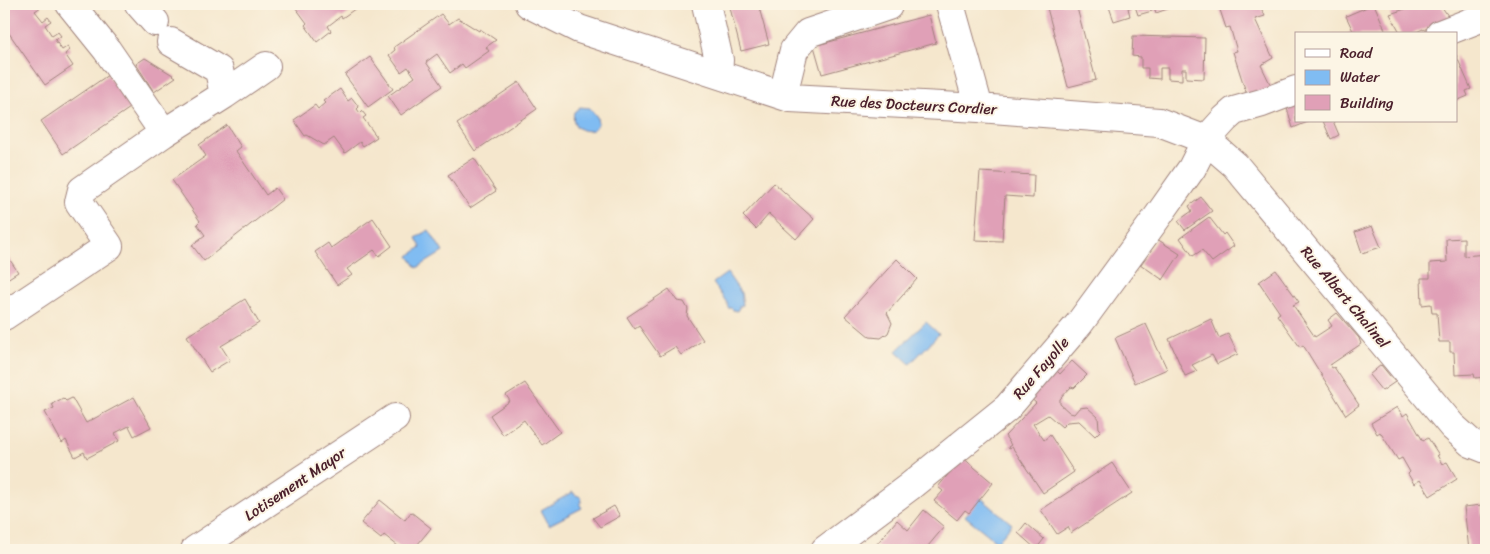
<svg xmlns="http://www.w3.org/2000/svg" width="1490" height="554" viewBox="0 0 1490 554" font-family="Sriracha,sans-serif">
  <rect width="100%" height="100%" fill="#fcf5e5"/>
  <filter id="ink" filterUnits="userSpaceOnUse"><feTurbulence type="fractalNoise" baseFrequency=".02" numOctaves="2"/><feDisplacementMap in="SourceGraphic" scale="10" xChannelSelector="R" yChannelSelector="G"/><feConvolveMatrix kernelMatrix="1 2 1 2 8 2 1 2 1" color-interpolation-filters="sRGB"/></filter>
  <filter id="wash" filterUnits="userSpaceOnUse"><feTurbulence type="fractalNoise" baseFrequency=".0096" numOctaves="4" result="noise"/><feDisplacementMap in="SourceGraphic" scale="20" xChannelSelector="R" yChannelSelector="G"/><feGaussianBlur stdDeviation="1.12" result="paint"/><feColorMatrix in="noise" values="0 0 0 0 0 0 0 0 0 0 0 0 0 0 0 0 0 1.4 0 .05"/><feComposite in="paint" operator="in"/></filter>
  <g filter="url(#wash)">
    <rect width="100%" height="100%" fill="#f5e7cd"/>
    <path fill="#80bcf2" stroke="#656e8e" d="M580,107L590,108L597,117L598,124L593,130C580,133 571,126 574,112Z
      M429,230L443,252L417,268L409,256L421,247L416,238Z
      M727,273L741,293L743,305L740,306L737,311L733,310L731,308H728L727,303L713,283Z
      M926,322L939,334L910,364L896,351Z
      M573,492L575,495L579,496L582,499L580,505L582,508L549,525L541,510Z
      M981,498L1012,524L997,542L965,516Z"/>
    <g id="blocks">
      <path fill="#e0a0b7" d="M4,4H39L41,7L35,11L43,21L48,17L51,21L45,25L52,36L58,32L61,36L55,40L62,50L68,46L70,50L65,54L73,66L45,85L4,26Z
        M293,4H369L361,9L359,6L342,18L341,16L328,26L331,31L317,42L305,25L307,23Z
        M729,4H758L769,44L741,51Z
        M1046,4H1076L1096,80L1068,87Z
        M1108,4H1149L1152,11L1138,15L1135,6L1128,8L1130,16L1114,21Z
        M1153,4H1172L1173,7L1156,13Z
        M1218,4H1259L1265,16L1255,19L1273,58L1261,65L1273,90L1247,95L1233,52L1237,51L1230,27L1226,28Z
        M1374,4L1387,34H1347L1353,31L1346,16Z
        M1405,4H1440L1450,19L1423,30V29L1412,34H1401L1390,14L1408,8Z
        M441,14L449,24L458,18L479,31L480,29L496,40L486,47L489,51L465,68L462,64L450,73L437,54L426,62L442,86L401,115L388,96L415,77L408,67L401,72L389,55L395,50L394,47Z
        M929,15L936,43L822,74L814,46Z
        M1133,36L1205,38L1204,79L1186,78V69H1182V80L1168,79V68H1160V79L1148,78V68H1141V57L1132,56Z
        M1456,55L1471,89L1466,91L1468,96L1456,101Z
        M370,57L393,89L368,107L345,75Z
        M145,58L176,77L154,92L136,64Z
        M108,75L130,108L63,154L41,121Z
        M519,82L537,109L475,151L457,124Z
        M340,89L348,101L352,98L359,107L357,109L360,113L362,111L366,116L363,118L377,137L363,146L360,142L345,153L334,138L324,145L307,135L305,136L294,120L315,105L318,109L325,103L323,101Z
        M1296,102V121H1310L1293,128L1286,105Z
        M1323,121H1333L1339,135L1331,139Z
        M227,125L241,147L236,151L266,195L275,188L283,199L204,261L192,245L205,235L197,224L200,221L172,180L206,156L199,145Z
        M474,158L496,191L470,208L448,175Z
        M980,172L1034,175L1033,198L1005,196L1002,241L975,240Z
        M774,183L814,219L796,239L769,214L756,229L743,216Z
        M1201,197L1212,211L1185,230L1178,221L1192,211L1189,206Z
        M1209,217L1223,235L1225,233L1234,246L1212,262L1202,250L1193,256L1180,238Z
        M373,218L392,246L379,256L374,250L347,269L352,275L337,285L315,252L328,243L331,248Z
        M1372,226L1381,247L1362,253L1355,232Z
        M1464,238V256L1486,254V377L1475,378L1474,374L1455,375L1454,352H1450V342H1439L1437,313H1432L1431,304L1422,305L1421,278H1430V263L1447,262L1446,239Z
        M1157,239L1180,254L1163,280L1140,264Z
        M4,251L18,272L4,281Z
        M897,259L917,279L887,313L892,323L888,333L881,338L870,337L845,316Z
        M1276,270L1299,302L1293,305L1315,337L1332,326L1328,320L1337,313L1359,338L1361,344L1330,365L1332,368L1334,367L1359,405L1346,415L1303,345L1300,347L1277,315L1280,313L1259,282Z
        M669,289L677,301L684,302L688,309L687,316L703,340L681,355L675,347L660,356L639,326L635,329L627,317Z
        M245,299L259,323L221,346L230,360L210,372L187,336Z
        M1211,319L1219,338L1228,334L1238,354L1217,364L1212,355L1192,365L1197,371L1185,376L1169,339Z
        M1146,324L1167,369L1135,383L1115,338Z
        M1072,361L1087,375L1074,388L1071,387L1060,399V404L1070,413L1074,414L1079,408L1087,407L1098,417L1099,428L1101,430L1095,436L1079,421L1067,422L1062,427L1048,415L1033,424L1044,440L1050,435L1074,472L1043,493L1012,447L1009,449L1008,447L1011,445L1005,436L1036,403L1030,398L1056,370L1060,374Z
        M1381,365L1395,382L1382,391L1369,375Z
        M525,383L560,432L542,445L524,420L503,435L490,415L510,401L506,395Z
        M134,397L151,427L134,436L129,426L115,433L119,441L87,458L84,452L75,457L66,440L62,443L45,412L54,408L52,404L63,398L66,401L72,398L86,423Z
        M1397,407L1403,416L1407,413L1423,441L1428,438L1439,455H1437L1442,464L1447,462L1457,479L1430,496L1420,480L1414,484L1408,474L1410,472L1402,458L1398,460L1380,432L1377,434L1371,423Z
        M962,457L993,483L969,513L965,510L957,520L934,501L943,491L938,487Z
        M1112,463L1132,493L1071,533L1068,527L1057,534L1041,510Z
        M380,500L405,520L411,512L431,528L413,550H403L384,535L381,539L361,523Z
        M1482,505L1486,550H1469L1464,507Z
        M614,506L620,516L600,527L593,518Z
        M924,510L944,527L928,546L933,550H883L876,545L897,520L908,530Z
        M1026,523L1044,539L1036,549L1018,533Z"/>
    </g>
  </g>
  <g filter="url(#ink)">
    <use href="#blocks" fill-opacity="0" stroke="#a0837c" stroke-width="1"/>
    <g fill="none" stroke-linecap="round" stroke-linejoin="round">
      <g stroke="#a0837c" stroke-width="30">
        <path id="minor" d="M139,4L155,22
          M529,4L579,29L790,98L979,108L1159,122L1206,140L1235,165L1452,426L1471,443L1486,449
          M706,4L719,60L718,74
          M950,4L979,108
          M1440,34L1486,16
          M224,95L266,66
          M783,95L794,50L808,33L888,6
          M164,133L224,95L219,70L171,42
          M4,316L109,246L79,202L82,190L164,133L107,50L70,4
          M195,550L395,418
          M825,550L909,487L1007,408L1079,324L1156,219L1192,168L1206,140L1225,119L1234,111L1262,103L1296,90"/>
      </g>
      <use href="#minor" stroke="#fff" stroke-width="28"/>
    </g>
  </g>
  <g text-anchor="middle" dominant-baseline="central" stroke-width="4" stroke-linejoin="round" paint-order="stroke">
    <g font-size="15" fill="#4a1f2b" stroke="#fcf5e5">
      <text transform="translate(914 105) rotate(3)">Rue des Docteurs Cordier</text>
      <text transform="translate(1345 297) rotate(50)">Rue Albert Chalinel</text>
      <text transform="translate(1041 368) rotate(-49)">Rue Fayolle</text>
      <text transform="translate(295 484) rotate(-34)">Lotisement Mayor</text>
    </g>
  </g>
  <rect width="1490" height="554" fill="none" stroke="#fcf5e5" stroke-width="20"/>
  <rect x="1295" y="32" width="162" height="90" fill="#fcf5e5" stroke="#b59f9b"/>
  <rect x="1305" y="49" width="25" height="8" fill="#ffffff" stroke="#b59f9b"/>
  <text x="1340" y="58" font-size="15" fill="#4a1f2b">Road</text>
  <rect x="1305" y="70" width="25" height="15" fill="#80bcf2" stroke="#b59f9b"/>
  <text x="1340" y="82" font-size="15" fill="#4a1f2b">Water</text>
  <rect x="1305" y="95" width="25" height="15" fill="#e0a0b7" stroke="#b59f9b"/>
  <text x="1340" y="108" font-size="15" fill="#4a1f2b">Building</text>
</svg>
